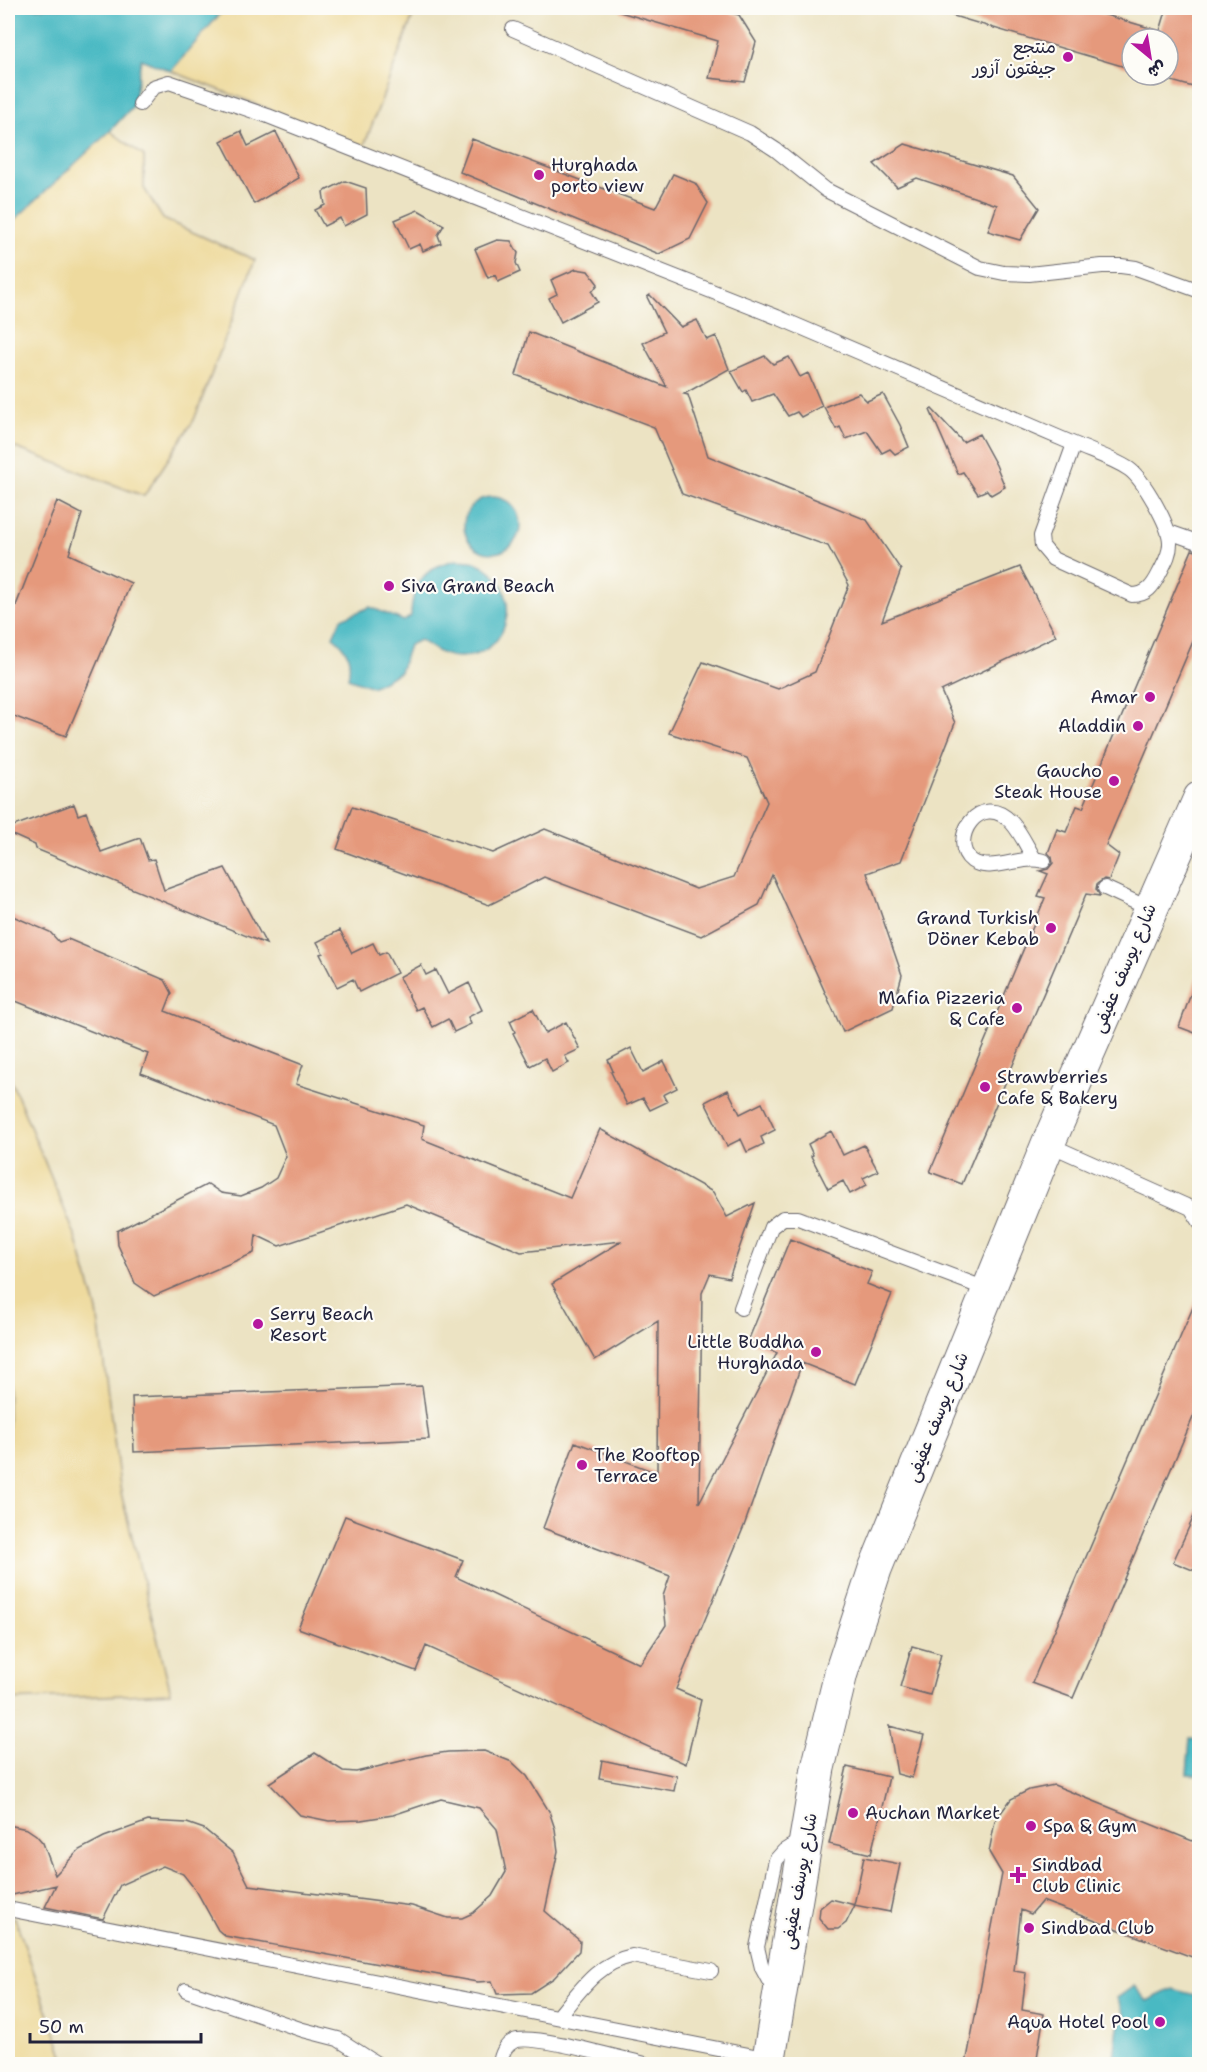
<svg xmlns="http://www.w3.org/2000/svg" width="1207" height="2072" viewBox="0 0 1207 2072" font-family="'Shantell Sans','Playpen Sans Arabic',sans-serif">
  <rect width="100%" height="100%" fill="#fdfcf7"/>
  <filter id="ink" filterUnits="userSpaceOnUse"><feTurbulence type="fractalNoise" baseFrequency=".0167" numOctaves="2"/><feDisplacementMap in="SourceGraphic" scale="12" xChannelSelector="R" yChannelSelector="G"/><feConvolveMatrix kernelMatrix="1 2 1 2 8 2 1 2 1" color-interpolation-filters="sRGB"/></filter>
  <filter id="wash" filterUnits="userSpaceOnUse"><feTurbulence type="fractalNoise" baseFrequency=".008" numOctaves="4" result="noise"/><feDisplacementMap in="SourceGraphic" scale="24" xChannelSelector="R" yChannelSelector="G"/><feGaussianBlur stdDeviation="1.35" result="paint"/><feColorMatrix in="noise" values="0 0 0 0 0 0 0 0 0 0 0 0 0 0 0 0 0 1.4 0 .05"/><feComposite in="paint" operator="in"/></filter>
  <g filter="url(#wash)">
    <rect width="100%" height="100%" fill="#ece3c3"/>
    <path fill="#eeda9e" stroke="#887e6c" stroke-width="1.5" d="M225,8H416L364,146L171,71Z
      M110,131L144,156V188L163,219L255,260L194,420L144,496L8,445V226Z
      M8,1073L77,1240L97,1311L121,1493L171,1693L8,1700Z
      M8,1917L15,1918L66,2064H8Z"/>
    <path fill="#4ab9c3" stroke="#366e7f" stroke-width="1.5" d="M8,8H225L171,71L141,59L133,106L110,131L8,226Z
      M464 525a28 28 0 1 1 56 0a28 28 0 1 1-56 0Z
      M456,560C462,561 469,560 475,562C526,582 514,658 458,657C443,657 432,648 420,640L409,645L400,672L372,687L348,678C352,660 348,648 333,637L341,619L370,607L404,621L411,616C412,584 424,567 456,560Z
      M1190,1738L1199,1739V1775L1187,1774Z
      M1134,1986L1147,2001L1172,1989L1199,1996V2064H1113L1118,2027L1125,2016L1117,1998Z"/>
    <g id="blocks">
      <path fill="#e5997c" d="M621,8H713L739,15L756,42L745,82L709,78L718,41L620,12Z
        M940,8H1082L1160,31L1167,8H1200V89L1168,80V39H1132V69L940,12Z
        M241,131L248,146L276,132L299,178L254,204L221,141Z
        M472,139L655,208L673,174L695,183L708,203L690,239L659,254L460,172Z
        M905,144L1013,176L1039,208L1020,240L988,231L997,205L917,178L897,187L874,164Z
        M345,181L366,188L367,214L344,226L340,218L324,226L315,210L325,205L323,192Z
        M418,210L444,225L438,235L441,243L423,251L420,244L409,249L395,220Z
        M497,240L511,241L518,253L516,263L520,272L498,282L495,275L488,278L475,249Z
        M576,269L588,271L598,284L592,292L598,302L561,322L549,298L557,294L551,280Z
        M650,295L681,327L697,320L707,340L716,336L729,369L684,394L688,395L708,456L867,520L901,570L882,621L1020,567L1056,636L941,691L955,723L901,861L867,873L902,975L893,1008L843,1032L772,875L759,905L701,936L544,877L489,905L337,849L352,807L493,853L545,829L696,889L734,877L767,802L747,758L669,733L703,662L778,689L815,672L849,585L828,546L682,494L654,427L516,375L529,332L667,387L643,343L664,332L647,297Z
        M765,356L773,364L789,357L800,377L808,373L822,406L801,417L797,412L788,416L773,394L752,402L746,390L743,392L731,371Z
        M859,393L867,401L883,394L900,425L909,447L895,454L890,449L882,453L867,431L846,439L840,427L836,429L824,407Z
        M932,409L963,442L979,434L996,465L1005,487L991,495L987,490L978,494L963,472L958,474L930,410Z
        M57,501L82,514L69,554L131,583L66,736L8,714V626Z
        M1192,550L1200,552V625L1106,845L1119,855L1109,880L1104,879L1097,884L1096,889L1100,896L1086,894L962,1184L930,1172L1045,898L1038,896L1048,874L1040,871L1048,869L1053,863L1052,857L1048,853L1057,829L1066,832L1077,806L1083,808Z
        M74,804L78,815L86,812L101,852L140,838L148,860L154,859L164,890L225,868L266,944L36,849L35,845L8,833V828Z
        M8,914L50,932L59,942L68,939L165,980L172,993L165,1011L303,1065L296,1084L424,1125L422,1139L570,1198L600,1129L713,1192L727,1217L755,1203L729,1278L710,1274L702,1293L699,1503L777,1353L748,1341L790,1239L872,1272L867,1284L892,1294L855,1384L802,1363L744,1526L676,1689L701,1700L686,1764L426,1646L416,1671L298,1628L345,1516L463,1560L456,1577L640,1664L666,1625L663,1596L670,1576L543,1528L575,1442L657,1473L658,1321L595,1360L552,1284L622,1241L521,1252L406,1204L279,1246L256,1235L254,1253L154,1296L135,1283L118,1245L117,1231L208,1184L221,1193L241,1196L261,1188L276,1178L286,1156L274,1125L141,1073L148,1054L8,998Z
        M340,930L352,953L373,943L379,955L386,952L397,973L359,992L353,979L337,987L320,954L323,953L317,942Z
        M421,965L426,975L436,970L448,994L469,983L482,1010L468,1017L471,1024L454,1032L448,1019L433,1027L422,1007L416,1010L399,977Z
        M1197,977L1200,978V1035L1179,1027Z
        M533,1009L545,1033L566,1022L580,1049L565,1056L569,1063L552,1072L545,1058L530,1066L513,1033L515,1032L510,1021Z
        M631,1048L643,1072L664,1061L677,1088L663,1095L667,1102L650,1110L643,1098L627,1105L611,1072L613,1071L608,1060Z
        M728,1090L740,1114L762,1103L775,1130L761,1137L764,1144L747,1152L741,1139L727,1146L705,1102Z
        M831,1131L843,1155L864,1145L878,1171L863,1178L867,1185L850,1194L843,1181L828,1189L811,1156L813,1155L808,1144Z
        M1200,1291V1401L1073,1698L1032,1683Z
        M422,1386L429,1439L134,1452L132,1397Z
        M1200,1503V1573L1173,1562Z
        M912,1646L941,1654L930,1695L900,1687Z
        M889,1726L924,1735L912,1778L897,1774Z
        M484,1751L512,1762L527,1776L549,1811L555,1829L558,1851L545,1911L580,1941L579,1951L554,1978L531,1993L497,1994L492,1981L477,1982L225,1936L218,1930L197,1892L183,1874L163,1866L120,1885L103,1919L45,1907L56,1885L8,1896V1825L27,1829L36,1835L43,1843L55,1875L79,1850L104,1837L148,1821L187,1823L204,1829L233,1853L249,1885L412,1906L448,1918H462L473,1913L492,1896L506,1872L497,1829L479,1808L441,1799L393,1815L361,1820L329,1821L300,1815L269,1783L315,1753L343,1771L356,1772L426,1755L448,1752Z
        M602,1760L677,1776L674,1791L599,1778Z
        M847,1767L889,1777L871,1854L829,1844Z
        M1054,1785L1200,1844V1960L1042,1901L1031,1914L1021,1910L1014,1971L1026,1973L1022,2010L1044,2014L1036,2064H966L1002,1874L989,1852L995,1821L1011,1799L1029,1790Z
        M864,1857L900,1864L890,1912L854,1905Z
        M831,1899L855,1905L846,1923L838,1929H828L819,1918L820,1908Z"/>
    </g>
  </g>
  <g filter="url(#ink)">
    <use href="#blocks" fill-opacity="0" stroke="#69666b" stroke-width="1.5"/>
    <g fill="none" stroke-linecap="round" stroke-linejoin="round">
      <g stroke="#69666b" stroke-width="16">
        <path id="service" d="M513,29L750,133L776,150L826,190L980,268L1004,273L1029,274L1102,266H1121L1136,268L1200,291
          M140,104L153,87L169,82L268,116L777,317L1074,444C1092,452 1112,458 1129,469C1143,479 1171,527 1170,544C1170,555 1164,564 1159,574C1153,586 1147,595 1132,595L1053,559L1042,546L1041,536L1074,444
          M1169,532L1200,543
          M1034,858C1027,847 1021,833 1012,823C980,788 947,842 972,861C991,874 1022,854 1044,861
          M1105,888L1150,909
          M1048,1144L1191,1208L1200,1207
          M1191,1208L1200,1222
          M741,1308L771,1227L783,1218H798L989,1290
          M8,1909L769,2059
          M186,1990L303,2030L338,2039L377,2064
          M775,1992L762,1968L757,1947L776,1860L784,1851L803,1839
          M558,2017C580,1991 597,1963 632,1956L711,1971
          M500,2064C501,2055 505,2045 514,2041C533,2033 621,2059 645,2064"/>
      </g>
      <g stroke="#69666b" stroke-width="35">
        <path id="tertiary" d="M768,2064L818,1768L841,1673L875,1569L1048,1144L1200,798"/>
      </g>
      <use href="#service" stroke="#fff" stroke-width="14"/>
      <use href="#tertiary" stroke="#fff" stroke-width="33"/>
    </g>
  </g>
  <g fill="#b5179e" stroke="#fdfcf7" stroke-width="2">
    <circle cx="1068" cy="57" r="6"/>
    <circle cx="539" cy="175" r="6"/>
    <circle cx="389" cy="586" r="6"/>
    <circle cx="1150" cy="697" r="6"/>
    <circle cx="1138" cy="726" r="6"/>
    <circle cx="1114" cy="781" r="6"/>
    <circle cx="1051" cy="928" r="6"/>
    <circle cx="1017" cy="1008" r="6"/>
    <circle cx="985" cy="1087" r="6"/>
    <circle cx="258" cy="1324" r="6"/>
    <circle cx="816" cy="1352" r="6"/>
    <circle cx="582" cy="1465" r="6"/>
    <circle cx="853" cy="1813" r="6"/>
    <circle cx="1031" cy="1826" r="6"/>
    <path d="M1015 1866h6v6h6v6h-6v6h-6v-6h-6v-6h6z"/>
    <circle cx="1029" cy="1928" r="6"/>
    <circle cx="1160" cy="2022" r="6"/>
  </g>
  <g text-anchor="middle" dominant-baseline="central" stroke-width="4.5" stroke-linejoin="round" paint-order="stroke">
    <g font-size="18" fill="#22223b" stroke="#fdfcf7" text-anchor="start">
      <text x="1056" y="47" text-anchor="end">منتجع<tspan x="1056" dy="21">جيفتون آزور</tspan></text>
      <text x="551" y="165">Hurghada<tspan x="551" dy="21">porto view</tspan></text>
      <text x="401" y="586">Siva Grand Beach</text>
      <text x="1138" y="697" text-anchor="end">Amar</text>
      <text x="1126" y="726" text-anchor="end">Aladdin</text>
      <text x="1102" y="771" text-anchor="end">Gaucho<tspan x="1102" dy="21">Steak House</tspan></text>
      <text x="1039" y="918" text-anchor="end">Grand Turkish<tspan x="1039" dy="21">Döner Kebab</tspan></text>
      <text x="1005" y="998" text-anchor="end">Mafia Pizzeria<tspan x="1005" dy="21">&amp; Cafe</tspan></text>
      <text x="997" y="1077">Strawberries<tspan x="997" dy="21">Cafe &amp; Bakery</tspan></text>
      <text x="270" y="1314">Serry Beach<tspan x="270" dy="21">Resort</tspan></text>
      <text x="804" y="1342" text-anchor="end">Little Buddha<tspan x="804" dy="21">Hurghada</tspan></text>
      <text x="594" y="1455">The Rooftop<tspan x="594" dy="21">Terrace</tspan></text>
      <text x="865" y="1813">Auchan Market</text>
      <text x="1043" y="1826">Spa &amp; Gym</text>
      <text x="1032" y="1865">Sindbad<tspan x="1032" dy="21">Club Clinic</tspan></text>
      <text x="1041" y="1928">Sindbad Club</text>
      <text x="1148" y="2022" text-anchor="end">Aqua Hotel Pool</text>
    </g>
    <g font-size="18" fill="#22223b" stroke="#fdfcf7">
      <text transform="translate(1124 968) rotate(-67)">شارع يوسف عفيفى</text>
      <text transform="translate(937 1417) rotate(-68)">شارع يوسف عفيفى</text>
      <text transform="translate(799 1881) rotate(-80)">شارع يوسف عفيفى</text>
    </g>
  </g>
  <rect width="1207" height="2072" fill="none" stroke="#fdfcf7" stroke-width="30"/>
  <g transform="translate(1150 57) rotate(150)"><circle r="28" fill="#fdfcf7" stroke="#a5a5ac" stroke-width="1.5"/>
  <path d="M0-4.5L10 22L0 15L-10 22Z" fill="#b5179e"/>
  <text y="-9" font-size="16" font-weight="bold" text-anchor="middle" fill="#22223b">ش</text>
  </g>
  <path d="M30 2033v9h171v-9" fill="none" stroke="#22223b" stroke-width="3"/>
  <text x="39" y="2033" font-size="18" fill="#22223b" stroke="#fdfcf7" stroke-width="4.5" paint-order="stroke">50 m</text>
</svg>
